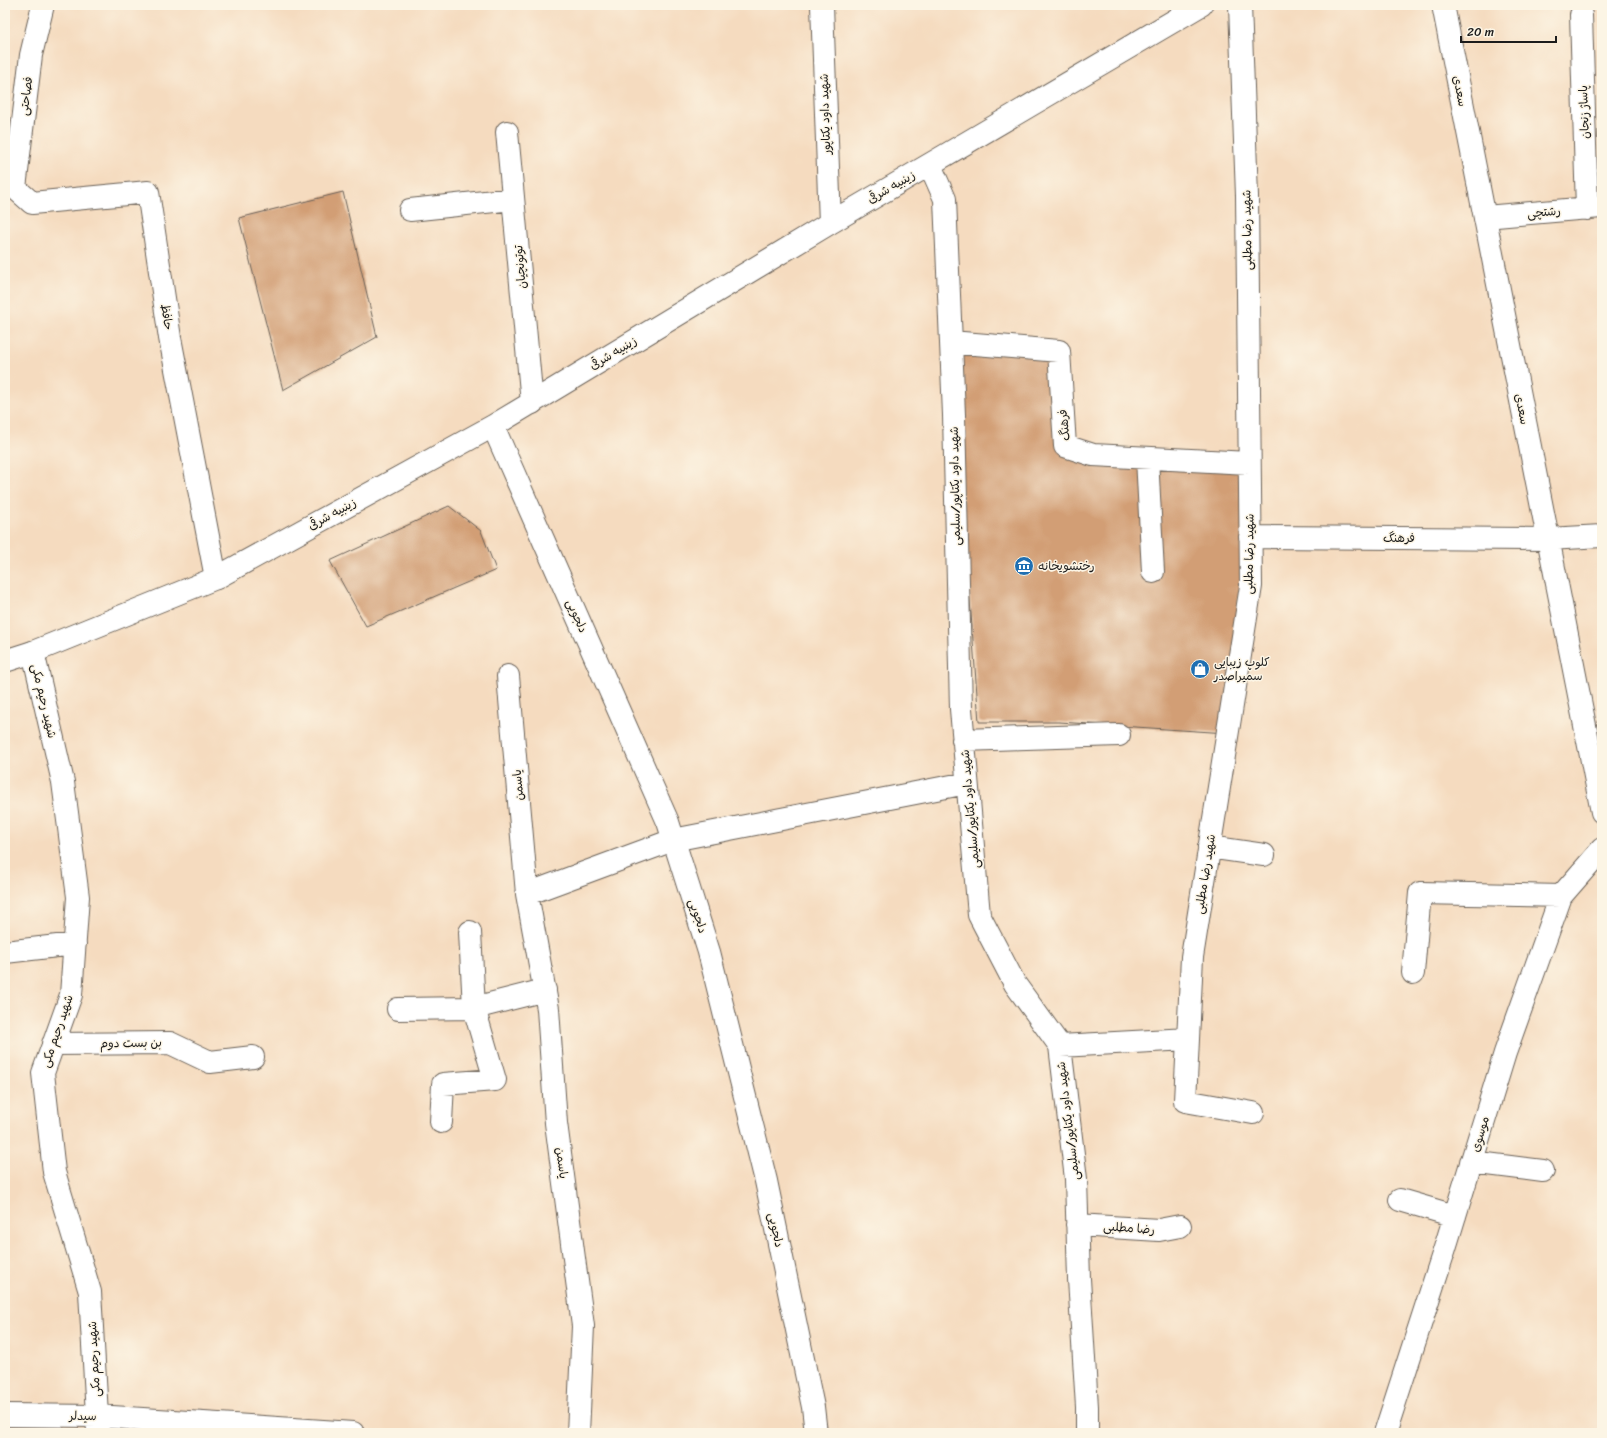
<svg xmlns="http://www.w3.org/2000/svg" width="1607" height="1438" viewBox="0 0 1607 1438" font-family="Sriracha,'Playpen Sans Arabic',sans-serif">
  <rect width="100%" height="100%" fill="#fcf5e5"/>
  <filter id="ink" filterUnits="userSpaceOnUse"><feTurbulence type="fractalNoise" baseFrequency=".025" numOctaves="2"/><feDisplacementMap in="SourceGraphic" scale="8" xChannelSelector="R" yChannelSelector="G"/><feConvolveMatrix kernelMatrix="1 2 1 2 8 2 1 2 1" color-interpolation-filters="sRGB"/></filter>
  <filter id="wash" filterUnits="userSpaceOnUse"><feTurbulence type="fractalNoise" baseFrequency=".012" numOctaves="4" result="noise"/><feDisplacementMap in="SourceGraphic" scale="16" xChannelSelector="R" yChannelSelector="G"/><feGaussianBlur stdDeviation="0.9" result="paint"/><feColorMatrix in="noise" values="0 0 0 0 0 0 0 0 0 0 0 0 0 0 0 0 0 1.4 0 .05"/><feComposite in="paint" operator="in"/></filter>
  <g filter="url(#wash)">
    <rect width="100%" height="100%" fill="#f5dbbf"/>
    <g id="blocks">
      <path fill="#d29e74" d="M343,192L377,337L283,390L239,218Z
        M951,342L1059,351L1065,446L1249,463L1231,705L1227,733L1059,722H979Z
        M449,506L481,531L496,570L366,626L330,561Z"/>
    </g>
  </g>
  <g filter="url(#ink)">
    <use href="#blocks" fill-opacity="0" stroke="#685f55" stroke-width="1"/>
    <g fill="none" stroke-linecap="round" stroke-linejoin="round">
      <g stroke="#685f55" stroke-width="24">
        <path id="street" d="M43,5L31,55L15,188L32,203L148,192L170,338L216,578
          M1240,5L1247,196L1251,586L1192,957L1185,1101L1253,1113
          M1581,15L1587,209
          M507,132L532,403
          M930,165L945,199L954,415L961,709L979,915L1015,984L1060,1046L1076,1179L1079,1279L1087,1407V1433
          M410,210L513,199
          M1485,217L1601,207
          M951,342L1059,351L1065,446L1093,455L1249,463
          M1147,458L1153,572
          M1250,537L1548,539
          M33,652L63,782L78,897L71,995L43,1073L54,1172L90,1292L98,1433
          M508,676L527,894
          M963,740L1119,735
          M1209,847L1264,855
          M5,952L75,944
          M1413,973L1420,893L1561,896
          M398,1009L474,1008L545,990
          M53,1044L170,1043L210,1062L253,1057
          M1060,1046L1188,1039
          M441,1122L443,1084L495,1080L474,1008L470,932
          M1471,1162L1543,1171
          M1400,1200L1455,1216
          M1077,1225L1159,1230L1180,1226
          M5,1415L97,1416L353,1433
          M578,1433L583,1326L556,1123L548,1009L527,894L673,840L967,783
          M1385,1433L1445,1248L1505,1053L1561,896L1602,849"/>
      </g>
      <g stroke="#685f55" stroke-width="24">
        <path id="secondary" d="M822,5L830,223
          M1443,5L1602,812
          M493,426L668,822L709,952L766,1181L813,1407L816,1433
          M1548,539L1602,536
          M5,661L33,652L216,578L493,426L830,223L1201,5"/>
      </g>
      <use href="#street" stroke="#fff" stroke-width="22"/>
      <use href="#secondary" stroke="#fff" stroke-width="22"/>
    </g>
  </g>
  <defs>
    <g id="museum-disc" transform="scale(1)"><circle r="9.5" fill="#1f6fb2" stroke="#fcf5e5"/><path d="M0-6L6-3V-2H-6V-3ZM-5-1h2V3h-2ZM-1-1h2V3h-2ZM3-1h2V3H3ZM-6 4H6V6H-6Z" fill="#fff"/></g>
    <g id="shop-disc" transform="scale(1)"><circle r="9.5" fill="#1f6fb2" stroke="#fcf5e5"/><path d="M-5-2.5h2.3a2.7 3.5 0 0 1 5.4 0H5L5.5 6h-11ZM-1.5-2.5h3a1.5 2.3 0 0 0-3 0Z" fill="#fff"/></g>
  </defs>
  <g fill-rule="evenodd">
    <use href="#museum-disc" x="1024" y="566"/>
    <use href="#shop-disc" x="1200" y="669"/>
  </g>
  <g text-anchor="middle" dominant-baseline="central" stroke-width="3" stroke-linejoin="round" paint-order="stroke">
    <g font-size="12" fill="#1c1c1c" stroke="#fcf5e5">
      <text transform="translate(1460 91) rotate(79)">سعدی</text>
      <text transform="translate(26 96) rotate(-83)">فصاحتی</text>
      <text transform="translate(1584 112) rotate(-92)">پاساژ زنجان</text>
      <text transform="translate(825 114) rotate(-92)">شهید داود یکتاپور</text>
      <text transform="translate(891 187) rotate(-30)">زینبیه شرقی</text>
      <text transform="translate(1544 212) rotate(-5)">رشتچی</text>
      <text transform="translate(1247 230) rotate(-91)">شهید رضا مطلبی</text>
      <text transform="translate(520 267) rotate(-95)">توتونچیان</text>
      <text transform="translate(167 317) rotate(81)">حافظ</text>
      <text transform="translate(613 353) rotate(-31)">زینبیه شرقی</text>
      <text transform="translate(1522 409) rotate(79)">سعدی</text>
      <text transform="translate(1064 425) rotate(-96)">فرهنگ</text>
      <text transform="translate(955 486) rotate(-91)">شهید داود یکتاپور/سلیمی</text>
      <text transform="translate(332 514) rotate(-29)">زینبیه شرقی</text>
      <text x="1399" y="538">فرهنگ</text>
      <text transform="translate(1249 554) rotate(-89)">شهید رضا مطلبی</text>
      <text transform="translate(577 616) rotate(66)">دلجویی</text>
      <text transform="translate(44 701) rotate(77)">شهید رحیم مکی</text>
      <text transform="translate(518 785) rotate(-95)">یاسمن</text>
      <text transform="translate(970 809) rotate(-95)">شهید داود یکتاپور/سلیمی</text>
      <text transform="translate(1205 874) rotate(-81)">شهید رضا مطلبی</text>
      <text transform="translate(698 916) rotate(72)">دلجویی</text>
      <text transform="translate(57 1031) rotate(-71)">شهید رحیم مکی</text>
      <text transform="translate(131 1043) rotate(-1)">بن بست دوم</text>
      <text transform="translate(1068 1121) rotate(-97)">شهید داود یکتاپور/سلیمی</text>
      <text transform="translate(1480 1134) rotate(-73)">موسوی</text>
      <text transform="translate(562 1163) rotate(83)">یاسمن</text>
      <text transform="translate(1129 1228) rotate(4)">رضا مطلبی</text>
      <text transform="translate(776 1230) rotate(78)">دلجویی</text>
      <text transform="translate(94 1359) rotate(-93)">شهید رحیم مکی</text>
      <text transform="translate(83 1416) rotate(1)">سیدلر</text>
    </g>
    <g font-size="12" fill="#1c1c1c" stroke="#fcf5e5" text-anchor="start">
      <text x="1038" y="566">رختشویخانه</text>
      <text x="1214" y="662">کلوپ زیبایی<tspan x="1214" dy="14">سمیراصدر</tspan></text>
    </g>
  </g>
  <rect width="1607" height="1438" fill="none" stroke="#fcf5e5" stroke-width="20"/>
  <path d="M1461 36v6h95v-6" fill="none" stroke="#1c1c1c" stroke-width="2"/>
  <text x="1467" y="36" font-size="12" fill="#1c1c1c" stroke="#fcf5e5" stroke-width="3" paint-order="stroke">20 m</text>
</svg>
